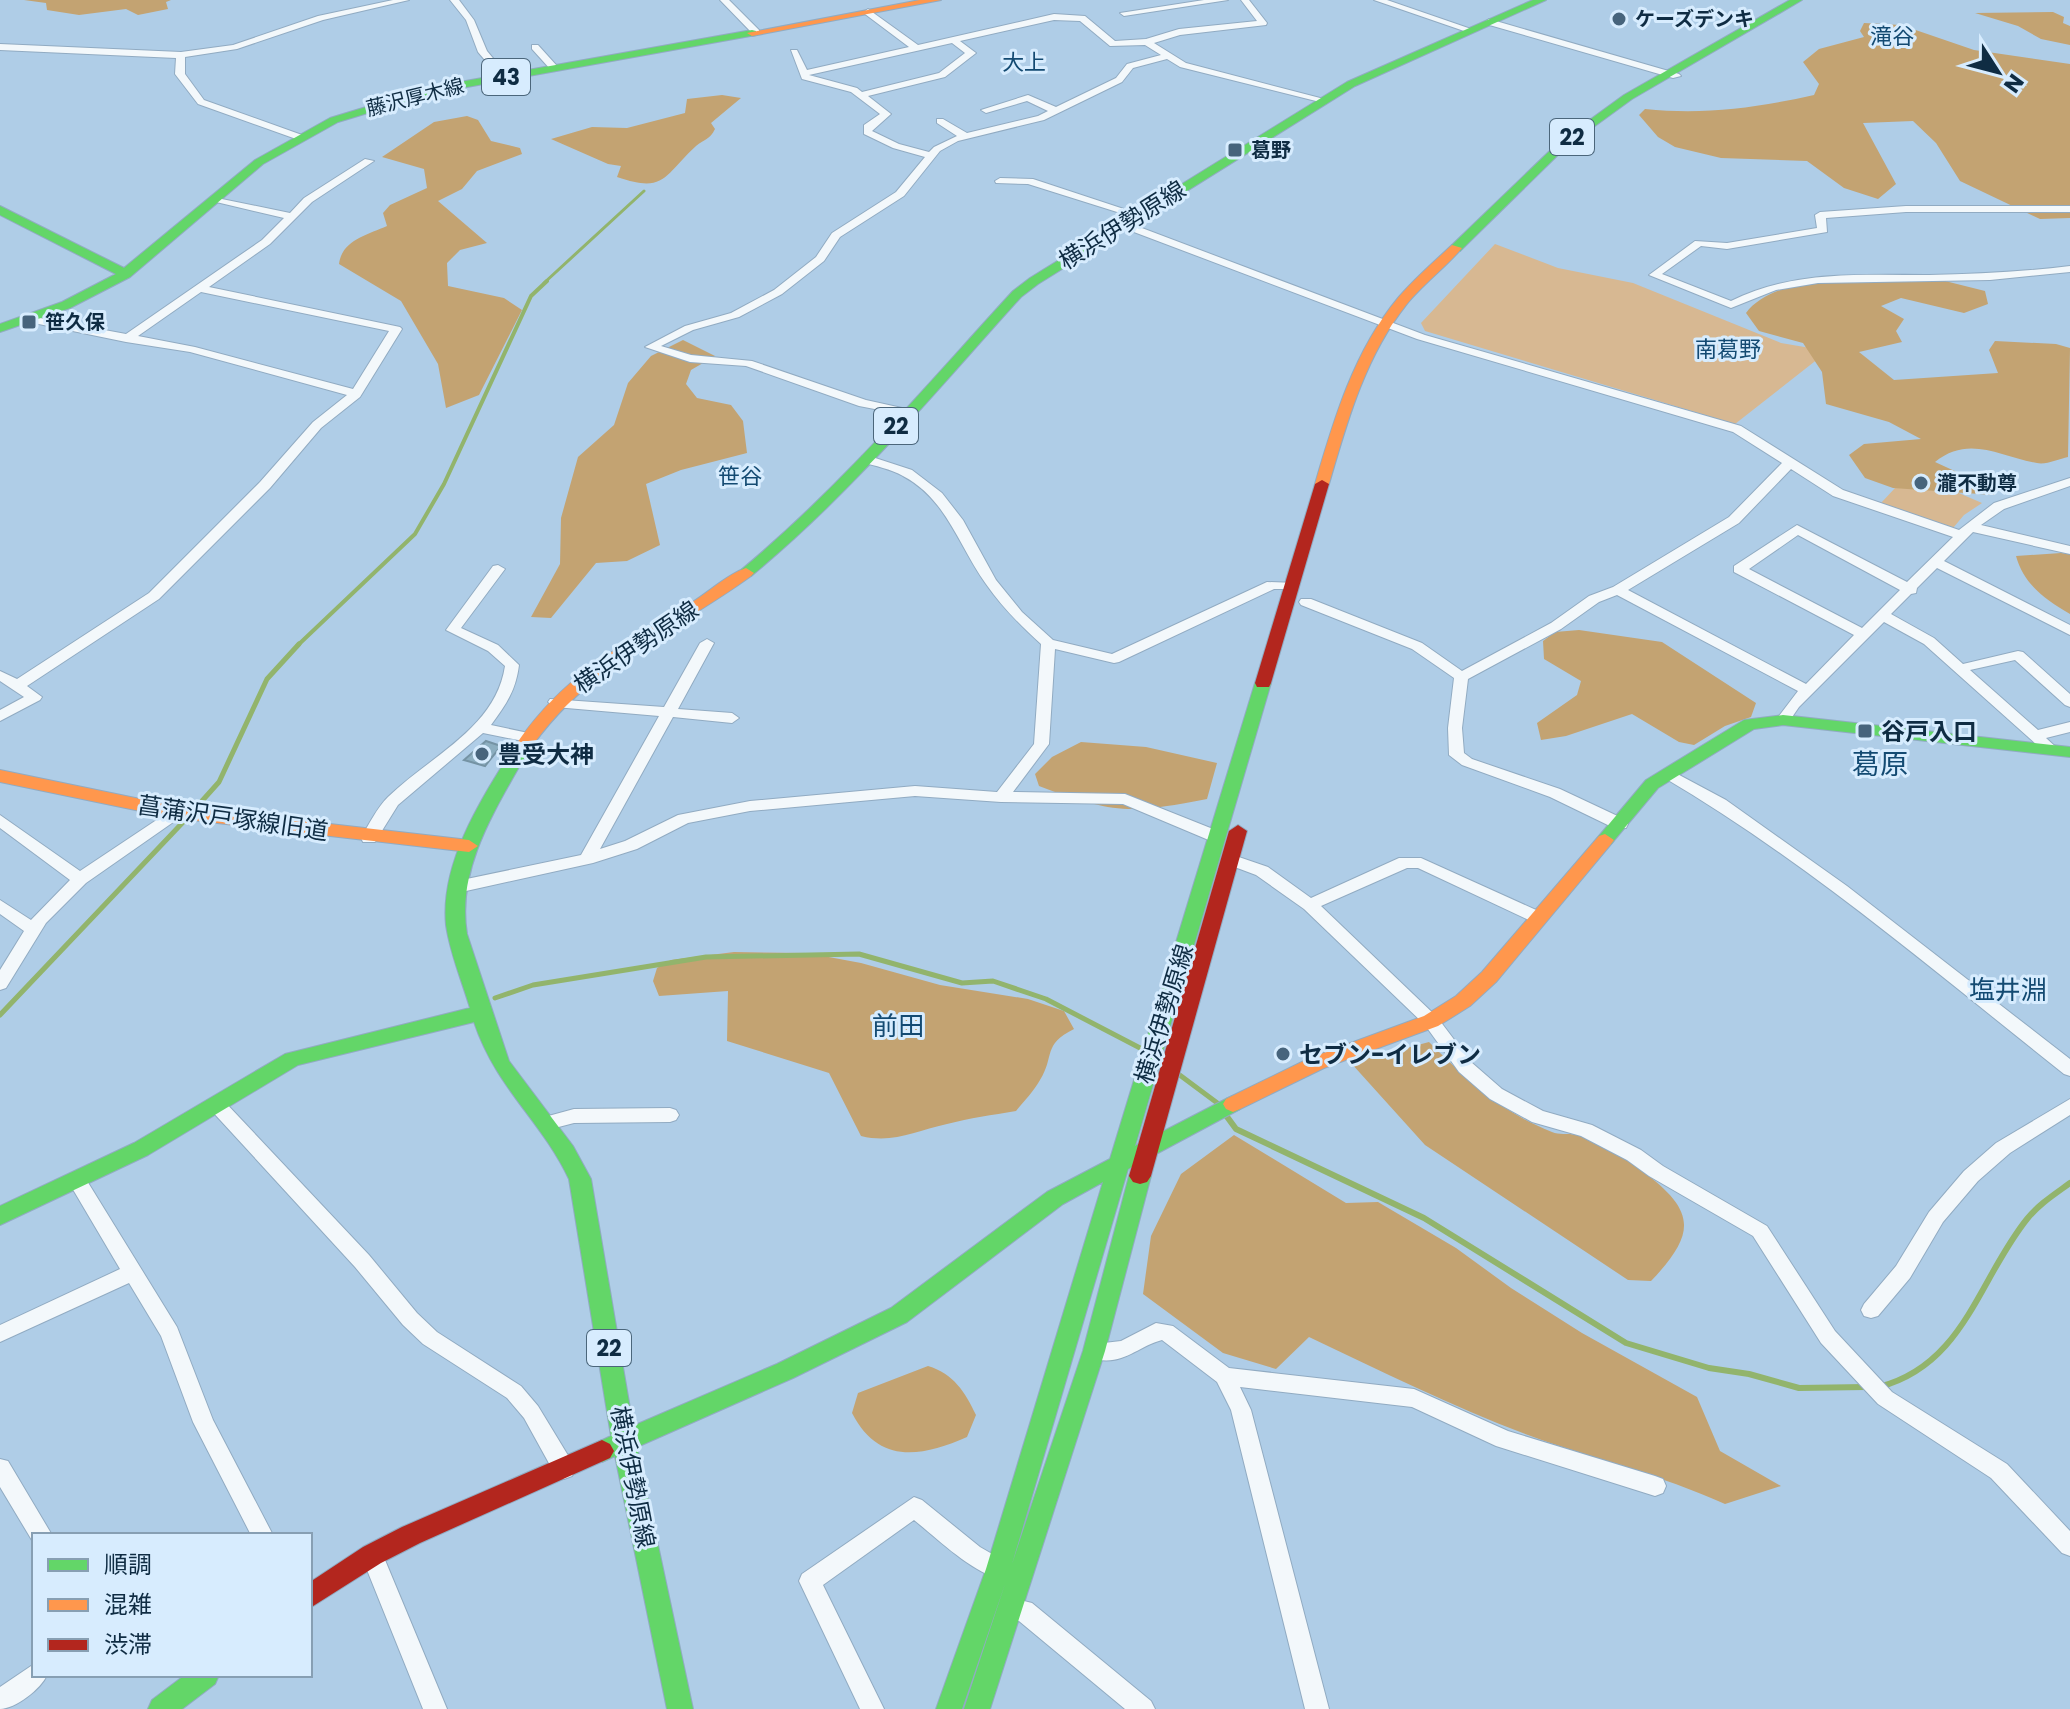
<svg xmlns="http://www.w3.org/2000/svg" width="2070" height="1709" viewBox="0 0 2070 1709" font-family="Poppins,'Noto Sans JP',sans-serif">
  <rect width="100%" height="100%" fill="#afcde7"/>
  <path fill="#d7b892" d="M1495,244L1558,268L1633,283L1781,343L1828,351L1735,424L1425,331L1421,323Z
    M1910,472L1982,503L1964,515L1953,528L1881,503Z"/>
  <path fill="#c3a372" d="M24,0H171L166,2L168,9L138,15L126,9L79,15L47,10L46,3Z
    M2053,12L2064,17L2063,23L2070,26V45L2041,39L2018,26L1975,13Z
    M1864,23L1901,25L1974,50L2070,64V218L2040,219L1960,181L1936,143L1913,121L1863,123L1896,184L1878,199L1844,188L1807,161L1721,158L1675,147L1658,137L1639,115L1645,109C1704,115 1756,108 1814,95L1819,84L1803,62L1819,49L1864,37L1860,31Z
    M722,95L741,98L711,123L715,129C710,140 704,139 696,146C664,175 666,194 617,177L621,166L608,164L551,139L592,127L627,128L685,113L687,99Z
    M467,116L478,120L491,141L520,148L522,154L477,171L462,189L438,201L487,243L460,250L447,263L448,286L504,298L522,310L479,395L446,408L438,364L401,301L339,264C342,240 367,235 387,226L383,213L390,205L427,188L424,169L382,157L434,122Z
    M1941,280L1985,291L1988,304L1964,313L1901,298L1881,306L1904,319L1896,331L1902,342L1859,352L1894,380L1998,373L1989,350L1995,341L2056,344L2070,348L2068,457C2059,459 2046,465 2037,463C2001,457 1969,434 1935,462L1996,490L1994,495L1893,488L1865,478L1849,455L1864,444L1921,439L1889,422L1826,404L1822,372L1803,343L1759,331L1746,313C1780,268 1887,281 1941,280Z
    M683,340L715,356L691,370L686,384L697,398L731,405L743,421L747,453L681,470L646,484L660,545L627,561L596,563L551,618L531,617L560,564L561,518L578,457L614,425L628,383L651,356Z
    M2061,553L2070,554V614C2045,599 2024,585 2016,556Z
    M1579,630L1662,642L1756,703L1751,717L1725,726L1694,745L1679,742L1632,714L1566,736L1541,740L1537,723L1577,695L1581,681L1544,659L1543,641L1555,632Z
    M1081,742L1146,747L1217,763L1207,799C1130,814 1114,814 1039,786L1035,774L1052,757Z
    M734,952L807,953L861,963L940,985L1028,999L1064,1011L1074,1029C1042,1045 1055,1056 1040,1080C1034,1091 1024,1101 1016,1111C992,1115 970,1118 947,1124C915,1131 893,1144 861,1136L829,1073L727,1041L728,991L659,996L653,981L657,968L671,960Z
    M1429,1042C1465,1078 1502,1113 1552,1132C1559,1135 1568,1133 1576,1135C1597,1140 1623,1157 1641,1170C1695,1210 1698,1232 1651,1281L1628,1280L1425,1145L1351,1063Z
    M1234,1135L1346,1203L1378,1202L1456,1248L1511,1288L1582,1333L1697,1397L1720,1451L1781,1486L1725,1504C1661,1475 1593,1459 1528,1435C1453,1407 1381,1371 1309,1337L1276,1369L1223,1353L1143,1294L1151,1236L1181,1174Z
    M928,1366C954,1374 965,1392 976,1415L967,1437C921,1457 879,1465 852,1413L858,1393Z"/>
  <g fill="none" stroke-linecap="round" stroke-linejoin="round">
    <path stroke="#92b46c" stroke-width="3" d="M544,283L644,191"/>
    <path stroke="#92b46c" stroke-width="4" d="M297,646L415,534L444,484L531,296L547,281"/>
    <path stroke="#92b46c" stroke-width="5" d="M193,811L219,782L267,679L299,644
      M495,998L533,985L706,957L859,954L962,983L993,981L1046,999L1142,1049
      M0,1015L187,818
      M1177,1073L1220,1105"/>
    <path stroke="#92b46c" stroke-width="6" d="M1225,1114L1236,1129L1424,1218L1626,1343L1709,1368L1749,1374L1799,1388L1865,1387
      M1879,1387C1964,1365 1978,1280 2027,1219C2039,1204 2055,1194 2070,1183"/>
  </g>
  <path fill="#8caec0" stroke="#7593a4" stroke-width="2" d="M486,741L501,746L485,766L464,760Z"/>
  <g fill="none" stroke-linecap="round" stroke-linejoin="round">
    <g stroke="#91abc2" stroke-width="2">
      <path id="street" d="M393,0H409L323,20L237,49L185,57V74L204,100L302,135V139L299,140L198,104L175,74L176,58L0,50V44L181,52L233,45L318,16Z
        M450,0H459L474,20L487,51L507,75V79H501L478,52L466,20Z
        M720,0H729L759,30V34H753Z
        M1204,0H1228L1124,16L1120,13Z
        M1241,0H1249L1267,23L1266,25L1180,35L1154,43L1186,63L1324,99V103L1180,67L1167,59L1133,68L1122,82L1044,120L958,141L940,151L904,196L840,237L824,261L782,294L739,317L693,330L661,346L691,355L752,361L866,400L911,410V416L859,406L746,366L690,362L645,347L685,326L731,313L774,290L816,257L832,233L896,192L925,157L893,148L864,134V125L880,114L851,92L802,79L791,50H797L807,70L909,47L865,14L864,12L868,9L918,45L1054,14L1085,16L1115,41L1146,39L1179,29L1257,21ZM1054,20L1080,21L1110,46L1145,45L1161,55L1127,64L1116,78L1056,107L1028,95L981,110L986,113L1027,101L1048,111L1038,116L967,133L943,119H937V123L957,136L934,147L929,152L899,144L872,131L891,114L868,96L945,77L976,53L960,41ZM952,43L965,53L939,73L862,92L857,88L809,75Z
        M1374,0H1387L1474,30L1467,32Z
        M1489,19L1679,74L1681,76L1673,78L1486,24L1485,22Z
        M532,45H538L557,66V70H551L532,49Z
        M365,159L374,161L312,202L270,244L209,287L400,327L402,329L360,397L321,428L270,488L159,599L27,686L42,697L40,700L0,721V710L24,697L0,681V671L17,679L149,593L260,482L313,422L347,395L190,352L126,342L29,322L23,319L29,316L126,334L262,240L284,218L212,201V197L290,213L304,198ZM201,292L389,331L353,389L195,347L138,336Z
        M1000,178L1033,179L1142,215L1133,217L1028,184L996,183L995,181Z
        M1906,206H2070V212H1906L1826,218L1827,232L1727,249L1701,246L1662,274L1731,301C1793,270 1861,275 1929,275C1976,274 2023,272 2070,266V272L1990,280L1818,283L1776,290L1731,308L1649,275L1695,241L1727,243L1817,228L1815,215L1820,212Z
        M1118,222H1126L1425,335L1741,426L1843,490L1959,530L1994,503L2070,478V486L2004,509L1981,525L2070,546V554L1973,532L1944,561L2070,625V635L1937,568L1917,588L1916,593L1911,594L1891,614L1934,638L1963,664L2018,651L2023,652L2070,694V707L2065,705L2015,660L1970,670L2038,730L2070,722V732L2046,738L2059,750L2056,753H2046L1924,644L1884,622L1799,707L1788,723H1778L1776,720L1798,691L1617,595L1599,602L1561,629L1468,679L1462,728L1464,753L1472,759L1560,789L1626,820L1628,824L1626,828H1614L1550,797L1462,765L1449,755L1448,728L1454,678L1412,649L1301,605L1299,602L1301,599H1311L1422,643L1462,671L1551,623L1589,596L1613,587L1729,517L1782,463L1733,432L1417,339L1118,226ZM1791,469L1833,496L1953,537L1907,582L1797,525L1734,566V572L1854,635L1806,684L1628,590L1739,523ZM1798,535L1900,590L1862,628L1749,569Z
        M866,455L912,470L942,493L963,520L996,580L1022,612L1053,640L1112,654L1267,582L1297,583L1299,586L1297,589H1274L1119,662L1114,663L1055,649L1049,744L1013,792L1125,794L1223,833L1225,837L1223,841H1211L1123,804L1001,802L915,796L750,811L688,823L637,849L593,863L457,893L451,891L449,887L457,881L581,855L659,716L555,707L548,702L550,699L664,707L700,643L707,639L714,643L678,709L732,713L739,718L732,723L673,717L600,849L625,841L678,815L750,801L915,786L997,792L1034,744L1041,644C1020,625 1002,607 986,584C959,547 947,499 903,476C891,469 875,466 862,462V456Z
        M498,565L505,569L461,628L498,645L519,665C516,690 506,705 491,725L533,734L535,737L528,742L483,733L398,805L375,842H363L361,838C369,824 377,808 388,797C430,756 496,728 505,666L488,651L446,630L493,566Z
        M1668,769L1726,800L1847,886L2070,1059V1076L2064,1074C1934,971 1806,861 1663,777L1660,774Z
        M176,807L182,808L184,812L182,816L86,883L46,923L6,988L0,990V970L24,931L0,914V900L31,920L70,880L0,828V815L80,871Z
        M1230,854L1268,867L1311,898L1399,858H1421L1545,914L1547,918L1545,922H1533L1418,868H1407L1321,906L1437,1017L1471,1062L1502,1089L1543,1111L1592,1125L1641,1150L1663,1166L1767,1226L1835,1331L1892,1392L2007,1464L2070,1531V1556L2062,1553L1991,1478L1878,1404L1821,1343L1753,1236L1649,1176L1627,1160L1581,1136L1532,1122L1490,1099L1459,1072L1425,1025L1304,909L1256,875L1224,863L1222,859L1224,855Z
        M216,1097L222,1099L369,1255L417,1313L437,1332L521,1386L538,1406L572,1462L575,1469L572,1476L564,1479L556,1476L524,1418L507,1398L423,1344L403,1325L355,1267L210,1109L207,1104L210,1099Z
        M2070,1099V1115L2010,1153L1978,1181L1943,1222L1910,1278L1878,1316L1871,1318L1864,1316L1861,1310L1864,1304L1896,1266L1929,1212L1964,1171L1996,1143Z
        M670,1108L676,1110L679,1115L676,1120L670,1122L574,1123L547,1130L541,1128L538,1123L541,1118L574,1109Z
        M77,1174L84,1176L177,1327L213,1420L273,1535H251L193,1422L161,1336L129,1283L0,1342V1325L120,1269L68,1181L70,1176Z
        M1156,1323L1173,1326L1229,1368L1414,1389L1508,1431L1655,1476L1663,1479L1666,1486L1663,1493L1655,1496L1496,1446L1412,1407L1240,1387L1251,1410L1329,1709H1305L1231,1410L1217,1382L1162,1340C1135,1347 1122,1369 1087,1357L1084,1351L1087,1345L1121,1341Z
        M0,1459L8,1461L52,1535H34L33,1542L0,1487Z
        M914,1497L922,1500L980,1547L1006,1562L1009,1569L1006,1576L998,1579C966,1567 940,1541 914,1520L823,1585L884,1709H860L799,1581L802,1574Z
        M372,1545L380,1548L447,1709H423L361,1555L364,1548Z
        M1012,1598L1032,1603L1151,1701L1155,1709H1125L1019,1621L1004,1617L1001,1609L1004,1601Z
        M34,1664V1675H47C41,1689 15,1709 0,1709V1687Z"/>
    </g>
    <g stroke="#91abc2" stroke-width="2">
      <path id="fast" d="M1533,0H1546L1355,86L1038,284L1021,297C934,393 852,493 751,576H741V570C841,487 925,387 1013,291L1030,278L1347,82Z
        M1790,0H1802L1632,99L1566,147L1460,251H1452V245L1558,143L1624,95Z
        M752,30L756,31V35L434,93L338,122L263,164L130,277L70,308L0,332V324L62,302L116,274L0,215V206L124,268L255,160L330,118L432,87Z
        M1263,678L1271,683L1135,1146L1226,1099L1233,1096L1240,1099L1243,1104L1240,1109L1128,1169L1012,1564L1083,1351L1129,1176L1133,1170L1140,1168L1147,1170L1151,1176L1105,1351L990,1709H964L1005,1584L962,1709H936L986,1569L1103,1182L1063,1204L907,1322L793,1378L637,1447L693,1709H667L615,1456L602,1462L594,1458L590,1451L594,1444L611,1436L569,1179C541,1120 496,1088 474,1022L298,1065L148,1155L0,1225V1206L134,1143L285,1054L470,1008C462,981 450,953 446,925C440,862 482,798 514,747H526L528,751C497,807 456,867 467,934L509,1061L573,1146L591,1179L633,1426L777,1364L891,1308L1047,1192L1110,1159L1255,683Z
        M1783,715L2070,747V757L1783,725L1754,729L1658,788L1611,844H1599L1596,840L1599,836L1646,780L1744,720Z
        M185,1675H219L215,1684L182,1709H148L152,1700Z"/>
    </g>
    <g stroke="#91abc2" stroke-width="2">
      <path id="slow" d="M920,0H941L752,36L747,33Z
        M1452,245L1462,248C1445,268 1423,284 1406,305C1365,357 1347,422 1329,484L1322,488L1317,487L1315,484C1334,419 1354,351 1398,298C1414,279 1434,262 1452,245Z
        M746,568L754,573L751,576C668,636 585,666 526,755H514L512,751C561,675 620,647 694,601C710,591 728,574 746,568Z
        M0,770L174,806L469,840L478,846L469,852L174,818L0,782Z
        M1605,834L1614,840L1611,844L1496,982L1470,1006L1438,1026L1324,1068L1240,1109L1233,1112L1226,1109L1223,1104L1226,1099L1310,1058L1424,1016L1456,996L1482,972L1599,836Z"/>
    </g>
    <g stroke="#91abc2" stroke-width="2">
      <path id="jam" d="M1322,480L1329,484L1271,683L1269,687H1257L1255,683L1315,484Z
        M1238,825L1247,831L1151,1176L1147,1182L1140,1184L1133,1182L1129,1176L1229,831Z
        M602,1440L610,1444L614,1451L610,1458L420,1543L381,1563L310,1608V1582L363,1547L402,1527Z"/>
    </g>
    <use href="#street" fill="#f3f8fb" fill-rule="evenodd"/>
    <use href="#fast" fill="#63d668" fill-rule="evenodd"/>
    <use href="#slow" fill="#ff974d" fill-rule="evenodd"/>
    <use href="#jam" fill="#b3261e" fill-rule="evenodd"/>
  </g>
  <g fill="#47647c" stroke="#d7ecfe" stroke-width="3">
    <circle cx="1619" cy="19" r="8"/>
    <rect x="1227" y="142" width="16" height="16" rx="4"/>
    <rect x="21" y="314" width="16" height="16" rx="4"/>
    <circle cx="1921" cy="483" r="8"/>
    <rect x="1857" y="723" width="16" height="16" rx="4"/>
    <circle cx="482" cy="754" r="8"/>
    <circle cx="1283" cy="1054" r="8"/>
  </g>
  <g text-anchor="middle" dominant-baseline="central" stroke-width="6" stroke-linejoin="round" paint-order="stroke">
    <g font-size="20" font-weight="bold" fill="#0f2c43" stroke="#d7ecfe" text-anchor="start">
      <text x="1635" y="19">ケーズデンキ</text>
      <text x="1251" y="150">葛野</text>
      <text x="45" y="322">笹久保</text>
      <text x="1937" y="483">瀧不動尊</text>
    </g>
    <g font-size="20" fill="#0f2c43" stroke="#d7ecfe">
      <text transform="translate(415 97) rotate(-14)">藤沢厚木線</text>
    </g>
    <g font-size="22" fill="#134a72" stroke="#d7ecfe">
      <text x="1892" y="36">滝谷</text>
      <text x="1024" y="62">大上</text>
      <text x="1728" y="349">南葛野</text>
      <text x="740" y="476">笹谷</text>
    </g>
    <g fill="#d7ecfe" stroke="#4b667b" stroke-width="2">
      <rect x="482" y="59" width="48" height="36" rx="6"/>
      <rect x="1550" y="119" width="44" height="36" rx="6"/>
      <rect x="874" y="408" width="44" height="36" rx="6"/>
      <rect x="587" y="1330" width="44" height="36" rx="6"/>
    </g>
    <g font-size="22" font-weight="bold" fill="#0f2c43">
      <text x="506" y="77">43</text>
      <text x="1572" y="137">22</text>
      <text x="896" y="426">22</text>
      <text x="609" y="1348">22</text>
    </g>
    <g font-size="24" fill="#0f2c43" stroke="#d7ecfe">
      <text transform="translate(1122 225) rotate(-32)">横浜伊勢原線</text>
      <text transform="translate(636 647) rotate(-34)">横浜伊勢原線</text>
      <text transform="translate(233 818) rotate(8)">菖蒲沢戸塚線旧道</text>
      <text transform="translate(1164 1014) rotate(-73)">横浜伊勢原線</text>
      <text transform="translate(633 1477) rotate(79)">横浜伊勢原線</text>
    </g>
    <g font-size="24" font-weight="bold" fill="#0f2c43" stroke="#d7ecfe" text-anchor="start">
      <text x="1881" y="731">谷戸入口</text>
      <text x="498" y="754">豊受大神</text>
      <text x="1299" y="1054">セブン-イレブン</text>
    </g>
    <g font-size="26" fill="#134a72" stroke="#d7ecfe">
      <text x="2008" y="990">塩井淵</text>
      <text x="898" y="1026">前田</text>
    </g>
    <g font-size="28" fill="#134a72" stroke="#d7ecfe">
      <text x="1880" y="764">葛原</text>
    </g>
  </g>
  <rect x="32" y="1533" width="280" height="144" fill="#d7ecfe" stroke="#879fb3" stroke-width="2"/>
  <rect x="48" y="1559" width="40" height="12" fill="#63d668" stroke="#879fb3" stroke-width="2"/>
  <text x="104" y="1573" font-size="24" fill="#0f2c43">順調</text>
  <rect x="48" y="1599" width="40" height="12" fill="#ff974d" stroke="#879fb3" stroke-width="2"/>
  <text x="104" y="1613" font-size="24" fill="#0f2c43">混雑</text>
  <rect x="48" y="1639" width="40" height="12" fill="#b3261e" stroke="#879fb3" stroke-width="2"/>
  <text x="104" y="1653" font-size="24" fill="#0f2c43">渋滞</text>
  <g transform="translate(1998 72) rotate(126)" stroke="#d7ecfe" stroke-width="6" paint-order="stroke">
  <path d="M0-6L14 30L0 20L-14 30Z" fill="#0f2c43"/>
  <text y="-12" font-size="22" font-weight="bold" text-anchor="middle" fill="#0f2c43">N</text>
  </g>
</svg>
